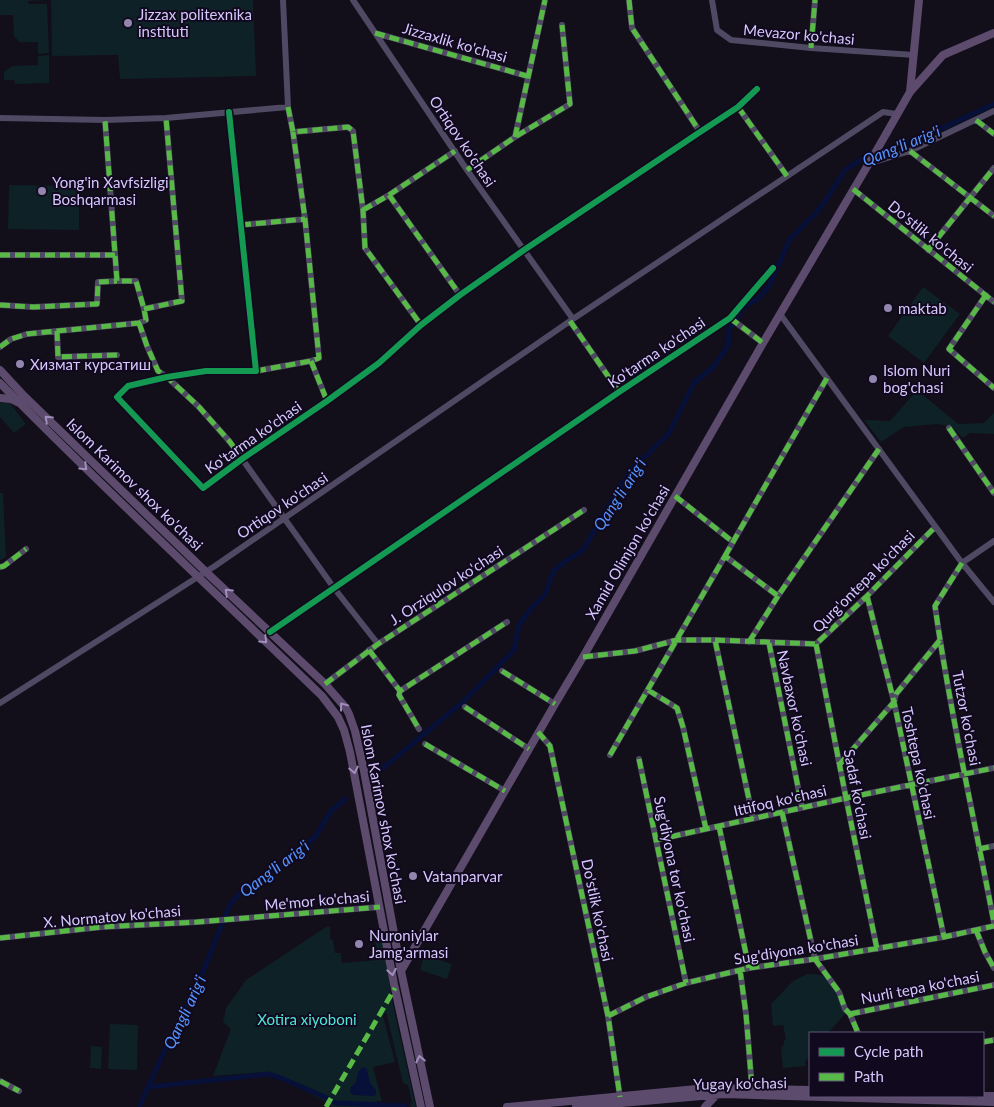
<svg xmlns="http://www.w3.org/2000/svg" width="994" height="1107" viewBox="0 0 994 1107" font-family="Lato,sans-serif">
  <rect width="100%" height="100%" fill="#120e1a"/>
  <path fill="#0e2126" d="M0,0H48L28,1L29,4H47L49,53L38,54V42H19L14,36L13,15H0Z
    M51,0H253L256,76L120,79L118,55L52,56Z
    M49,55V83L15,84L14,80H4V72L12,66L38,65V56Z
    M9,185L79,186V230L8,229Z
    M923,287L960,314L924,363L888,336Z
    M917,390L958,424L984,423L994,413V434L970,433L963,438L952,427L938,424L904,427L881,442L864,420L890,421Z
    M9,402L26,424L14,433L0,417V403Z
    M0,493H3L6,557L0,560Z
    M326,927H330V939L333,940L335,953H341L342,963L378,960L375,938L382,934L392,1001L416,1107H411L410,1104L412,1103L408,1085L403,1083L386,1012L383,1016L395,1062L373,1067L382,1101H377V1107H331V1106L327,1102L265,1072L213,1076L231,1029L223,1022L226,1008L246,980Z
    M424,955L452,964L447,979L420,970Z
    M807,974C812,974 818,974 823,976C833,982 841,1003 845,1014L828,1033H810V1056L805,1062L806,1066L783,1068L781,1048L784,1044V1040L786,1039L783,1025L773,1026L771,1004L793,981Z
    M110,1024L138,1025L137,1070L108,1069Z
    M91,1046L102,1047L101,1069L90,1068Z"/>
  <path fill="#071038" d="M363,1067L367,1069L370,1083L376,1090V1095L374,1096L353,1095L350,1092L351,1087L356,1082L358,1072Z"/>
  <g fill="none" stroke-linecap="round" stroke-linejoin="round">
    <path stroke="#071038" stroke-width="5" d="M371,778L464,701L514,650L519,625L532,607L545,595L554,570L566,561L583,550L613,498L637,461L646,456L669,433L694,383L714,366L728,346L729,329L745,306L758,299L769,286L790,239L816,213L826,200L845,170L869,154L895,147L934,132L994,104
      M149,1087L268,1074L281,1078L327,1098
      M334,1102L337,1103L405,1106
      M139,1107L163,1054L202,974L230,904L247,886L288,860L316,836L330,812L345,799"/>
    <path stroke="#4f4963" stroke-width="6" d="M283,0L288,107L293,132L348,127L353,131L363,210L365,248L421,325
      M353,0L467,170L573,319
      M629,0L632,28L700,132
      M712,0L717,30L731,40L811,48L914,55
      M375,33L527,76
      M811,48L815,0
      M738,107L787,176
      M229,112L256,371H206L167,377L128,386L117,397L203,488L242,459L327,401L379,363L421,325L460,295L524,250L700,132L738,107L757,89
      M0,118L105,120L166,118L288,107
      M976,120L994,134
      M515,137L545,0
      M910,151L994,216
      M868,164L910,151L994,111
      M467,170L515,137L570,104L562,25
      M853,189L994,302
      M389,195L455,151
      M363,210L389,195L460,295
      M241,225L305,219
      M928,250L994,168
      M0,255H115
      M986,295L949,349L994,388
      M0,305L33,307L97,304L98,282L117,281
      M144,309L182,301L166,118
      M780,314L962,563L994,602
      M730,318L763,343
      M570,321L619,392
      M139,323L147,346L158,371L167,377L199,407L230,442L334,588L378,644
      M57,331L58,357L117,355
      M0,347L11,339L27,334L139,323L146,320L144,309L136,281H117L105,120
      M311,361L327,401
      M256,371L311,361L319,358L305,219L293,132
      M949,428L994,493
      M675,496L733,542
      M994,541L962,563L935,606C950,712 974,817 994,923
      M725,556L827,378
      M0,567L4,566L26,549
      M867,596L894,702L944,937
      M270,632L619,392L730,318L773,268
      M715,640L816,644L867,596L935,527
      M749,642L778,596
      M769,643L802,807
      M816,644L846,798L877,949
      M369,650L400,691L507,622
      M583,657L635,651L677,640H715L753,818
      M502,671L555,704
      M325,684L378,644L584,510
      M648,690L677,708L683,727L706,829
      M400,691L399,695L419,729
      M0,703L215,566L573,319L883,112L897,114
      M465,707L529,749
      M538,732L550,746L608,1016L620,1097
      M425,744L505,791
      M610,755L725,556L778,596L879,449
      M639,759L686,983
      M840,764L894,702L896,694L940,640
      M782,812L815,959L839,992L845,1009L850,1014L858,1033
      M719,826L749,968
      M656,840L846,798L994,768
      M979,849L994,846
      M976,930L985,952L994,968
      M0,938L102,927L197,922L380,907
      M740,970L746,1014L752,1088
      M850,1014L994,985
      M608,1016L646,997L686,983L749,968L815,959L944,937L994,926
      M983,1042L994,1040
      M0,1081L19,1091"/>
    <path stroke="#5d4b6d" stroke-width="8" d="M910,92L943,55L994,33
      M0,370L24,396L206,572L325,684L346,708L349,714L355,731L364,771L401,971L430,1107
      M0,383C105,490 215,592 322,696L338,717L344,730L350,752L394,984L421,1107
      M0,398L11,399L17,402
      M401,971L555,704L583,657L763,343L878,148L910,92L919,0
      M982,1096H994
      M507,1107L707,1088L810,1090
      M576,1107L724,1094L994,1102
      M705,1107L719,1092"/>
    <path stroke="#58b947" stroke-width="5" stroke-dasharray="10 5" stroke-linecap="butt" d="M629,0L632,28L700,132
      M375,33L527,76
      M811,48L815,0
      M288,107L293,132L348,127L353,131L363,210L365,248L421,325
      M738,107L787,176
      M976,120L994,134
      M515,137L545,0
      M910,151L994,216
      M467,170L515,137L570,104L562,25
      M853,189L994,302
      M389,195L455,151
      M363,210L389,195L460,295
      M241,225L305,219
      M928,250L994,168
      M0,255H115
      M986,295L949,349L994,388
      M0,305L33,307L97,304L98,282L117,281
      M144,309L182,301L166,118
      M730,318L763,343
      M570,321L619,392
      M139,323L147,346L158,371L167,377L199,407L230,442L242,459L240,461
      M57,331L58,357L117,355
      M0,347L11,339L27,334L139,323L146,320L144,309L136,281H117L105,120
      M311,361L327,401
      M256,371L311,361L319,358L305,219L293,132
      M949,428L994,493
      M675,496L733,542
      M725,556L827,378
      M962,563L935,606C950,712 974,817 994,923
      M0,567L4,566L26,549
      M867,596L894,702L944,937
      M715,640L816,644L867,596L935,527
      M749,642L778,596
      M769,643L802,807
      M816,644L846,798L877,949
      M369,650L400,691L507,622
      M583,657L635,651L677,640H715L753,818
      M502,671L555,704
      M325,684L378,644L584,510
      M648,690L677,708L683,727L706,829
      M400,691L399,695L419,729
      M465,707L529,749
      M538,732L550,746L608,1016L620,1097
      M425,744L505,791
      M610,755L725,556L778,596L879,449
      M639,759L686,983
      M840,764L894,702L896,694L940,640
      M782,812L815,959L839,992L845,1009L850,1014L858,1033
      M719,826L749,968
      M656,840L846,798L994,768
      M979,849L994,846
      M976,930L985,952L994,968
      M0,938L102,927L197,922L380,907
      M740,970L746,1014L752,1088
      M850,1014L994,985
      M608,1016L646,997L686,983L749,968L815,959L944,937L994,926
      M983,1042L994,1040
      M0,1081L19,1091
      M326,1107L395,988"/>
    <g stroke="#110a1e" stroke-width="9">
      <path id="cycleway" d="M229,112L256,371H206L167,377L128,386L117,397L203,488L242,459L327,401L379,363L421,325L460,295L524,250L700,132L738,107L757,89
        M270,632L619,392L730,318L773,268"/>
    </g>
    <use href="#cycleway" stroke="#139951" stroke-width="6"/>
  </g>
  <defs><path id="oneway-chevron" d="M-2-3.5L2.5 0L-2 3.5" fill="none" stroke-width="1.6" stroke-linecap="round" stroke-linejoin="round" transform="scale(1.25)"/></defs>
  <g stroke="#a08fbd">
    <use href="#oneway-chevron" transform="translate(48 419) rotate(-136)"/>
    <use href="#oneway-chevron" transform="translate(84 467) rotate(44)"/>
    <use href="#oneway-chevron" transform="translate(228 592) rotate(-136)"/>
    <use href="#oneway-chevron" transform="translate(264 640) rotate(44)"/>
    <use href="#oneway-chevron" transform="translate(343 706) rotate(-127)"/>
    <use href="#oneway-chevron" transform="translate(354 770) rotate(78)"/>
    <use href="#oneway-chevron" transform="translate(392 972) rotate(80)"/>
    <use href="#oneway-chevron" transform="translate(420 1059) rotate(-102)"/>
  </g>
  <g fill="#9286af" stroke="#110a1e" stroke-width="2">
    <circle cx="128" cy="23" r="5"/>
    <circle cx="42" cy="191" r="5"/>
    <circle cx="888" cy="308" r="5"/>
    <circle cx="20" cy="364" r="5"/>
    <circle cx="873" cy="379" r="5"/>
    <circle cx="413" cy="876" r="5"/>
    <circle cx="359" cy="944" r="5"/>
  </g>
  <g text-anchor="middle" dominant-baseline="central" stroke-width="4" stroke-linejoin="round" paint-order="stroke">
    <g font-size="15" fill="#d7c7ff" stroke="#110a1e" text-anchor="start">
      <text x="138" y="14">Jizzax politexnika<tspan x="138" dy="17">instituti</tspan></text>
      <text x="52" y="182">Yong'in Xavfsizligi<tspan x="52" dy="17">Boshqarmasi</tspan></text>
      <text x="898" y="308">maktab</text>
      <text x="30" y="364">Хизмат курсатиш</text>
      <text x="883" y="370">Islom Nuri<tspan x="883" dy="17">bog'chasi</tspan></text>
      <text x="423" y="876">Vatanparvar</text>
      <text x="369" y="935">Nuroniylar<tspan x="369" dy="17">Jamg'armasi</tspan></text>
    </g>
    <g font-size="15" fill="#d7c7ff" stroke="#110a1e">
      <text transform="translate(799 34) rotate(5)">Mevazor ko'chasi</text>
      <text transform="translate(455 42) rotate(16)">Jizzaxlik ko'chasi</text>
      <text transform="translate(463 141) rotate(56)">Ortiqov ko'chasi</text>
      <text transform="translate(931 236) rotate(39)">Do'stlik ko'chasi</text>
      <text transform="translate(656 352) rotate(-34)">Ko'tarma ko'chasi</text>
      <text transform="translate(253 437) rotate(-35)">Ko'tarma ko'chasi</text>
      <text transform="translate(135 484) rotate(44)">Islom Karimov shox ko'chasi</text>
      <text transform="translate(282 505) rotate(-34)">Ortiqov ko'chasi</text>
      <text transform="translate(627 552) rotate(-60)">Xamid Olimjon ko'chasi</text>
      <text transform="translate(863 581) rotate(-45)">Qurg'ontepa ko'chasi</text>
      <text transform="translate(446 585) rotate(-33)">J. Orziqulov ko'chasi</text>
      <text transform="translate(795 708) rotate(78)">Navbaxor ko'chasi</text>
      <text transform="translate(967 718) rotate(79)">Tutzor ko'chasi</text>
      <text transform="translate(919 763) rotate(78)">Toshtepa ko'chasi</text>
      <text transform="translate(858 794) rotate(79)">Sadaf ko'chasi</text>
      <text transform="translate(780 800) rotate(-13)">Ittifoq ko'chasi</text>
      <text transform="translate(384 814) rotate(79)">Islom Karimov shox ko'chasi</text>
      <text transform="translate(675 869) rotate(78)">Sug'diyona tor ko'chasi</text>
      <text transform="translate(317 900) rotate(-5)">Me'mor ko'chasi</text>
      <text transform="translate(598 910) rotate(78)">Do'stlik ko'chasi</text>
      <text transform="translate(112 916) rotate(-5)">X. Normatov ko'chasi</text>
      <text transform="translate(796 949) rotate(-9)">Sug'diyona ko'chasi</text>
      <text transform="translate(920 987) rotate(-11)">Nurli tepa ko'chasi</text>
      <text transform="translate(740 1083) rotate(-1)">Yugay ko'chasi</text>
    </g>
    <g font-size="15" fill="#4ce6d9" stroke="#110a1e">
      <text x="307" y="1019">Xotira xiyoboni</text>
    </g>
    <g font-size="16" font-style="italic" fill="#5593ff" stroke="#110a1e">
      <text transform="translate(901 145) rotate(-22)">Qang'li arig'i</text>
      <text transform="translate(619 494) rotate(-57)">Qang'li arig'i</text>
      <text transform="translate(274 868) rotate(-37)">Qang'li arig'i</text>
      <text transform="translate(184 1012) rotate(-65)">Qangli arig'i</text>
    </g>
  </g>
  <rect x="809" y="1032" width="175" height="65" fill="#110a1e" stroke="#605678"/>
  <rect x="819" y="1048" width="25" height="8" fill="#139951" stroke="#605678"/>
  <text x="854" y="1057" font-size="15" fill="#d7c7ff">Cycle path</text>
  <rect x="819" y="1073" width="25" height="8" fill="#58b947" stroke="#605678"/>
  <text x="854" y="1082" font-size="15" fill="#d7c7ff">Path</text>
</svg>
